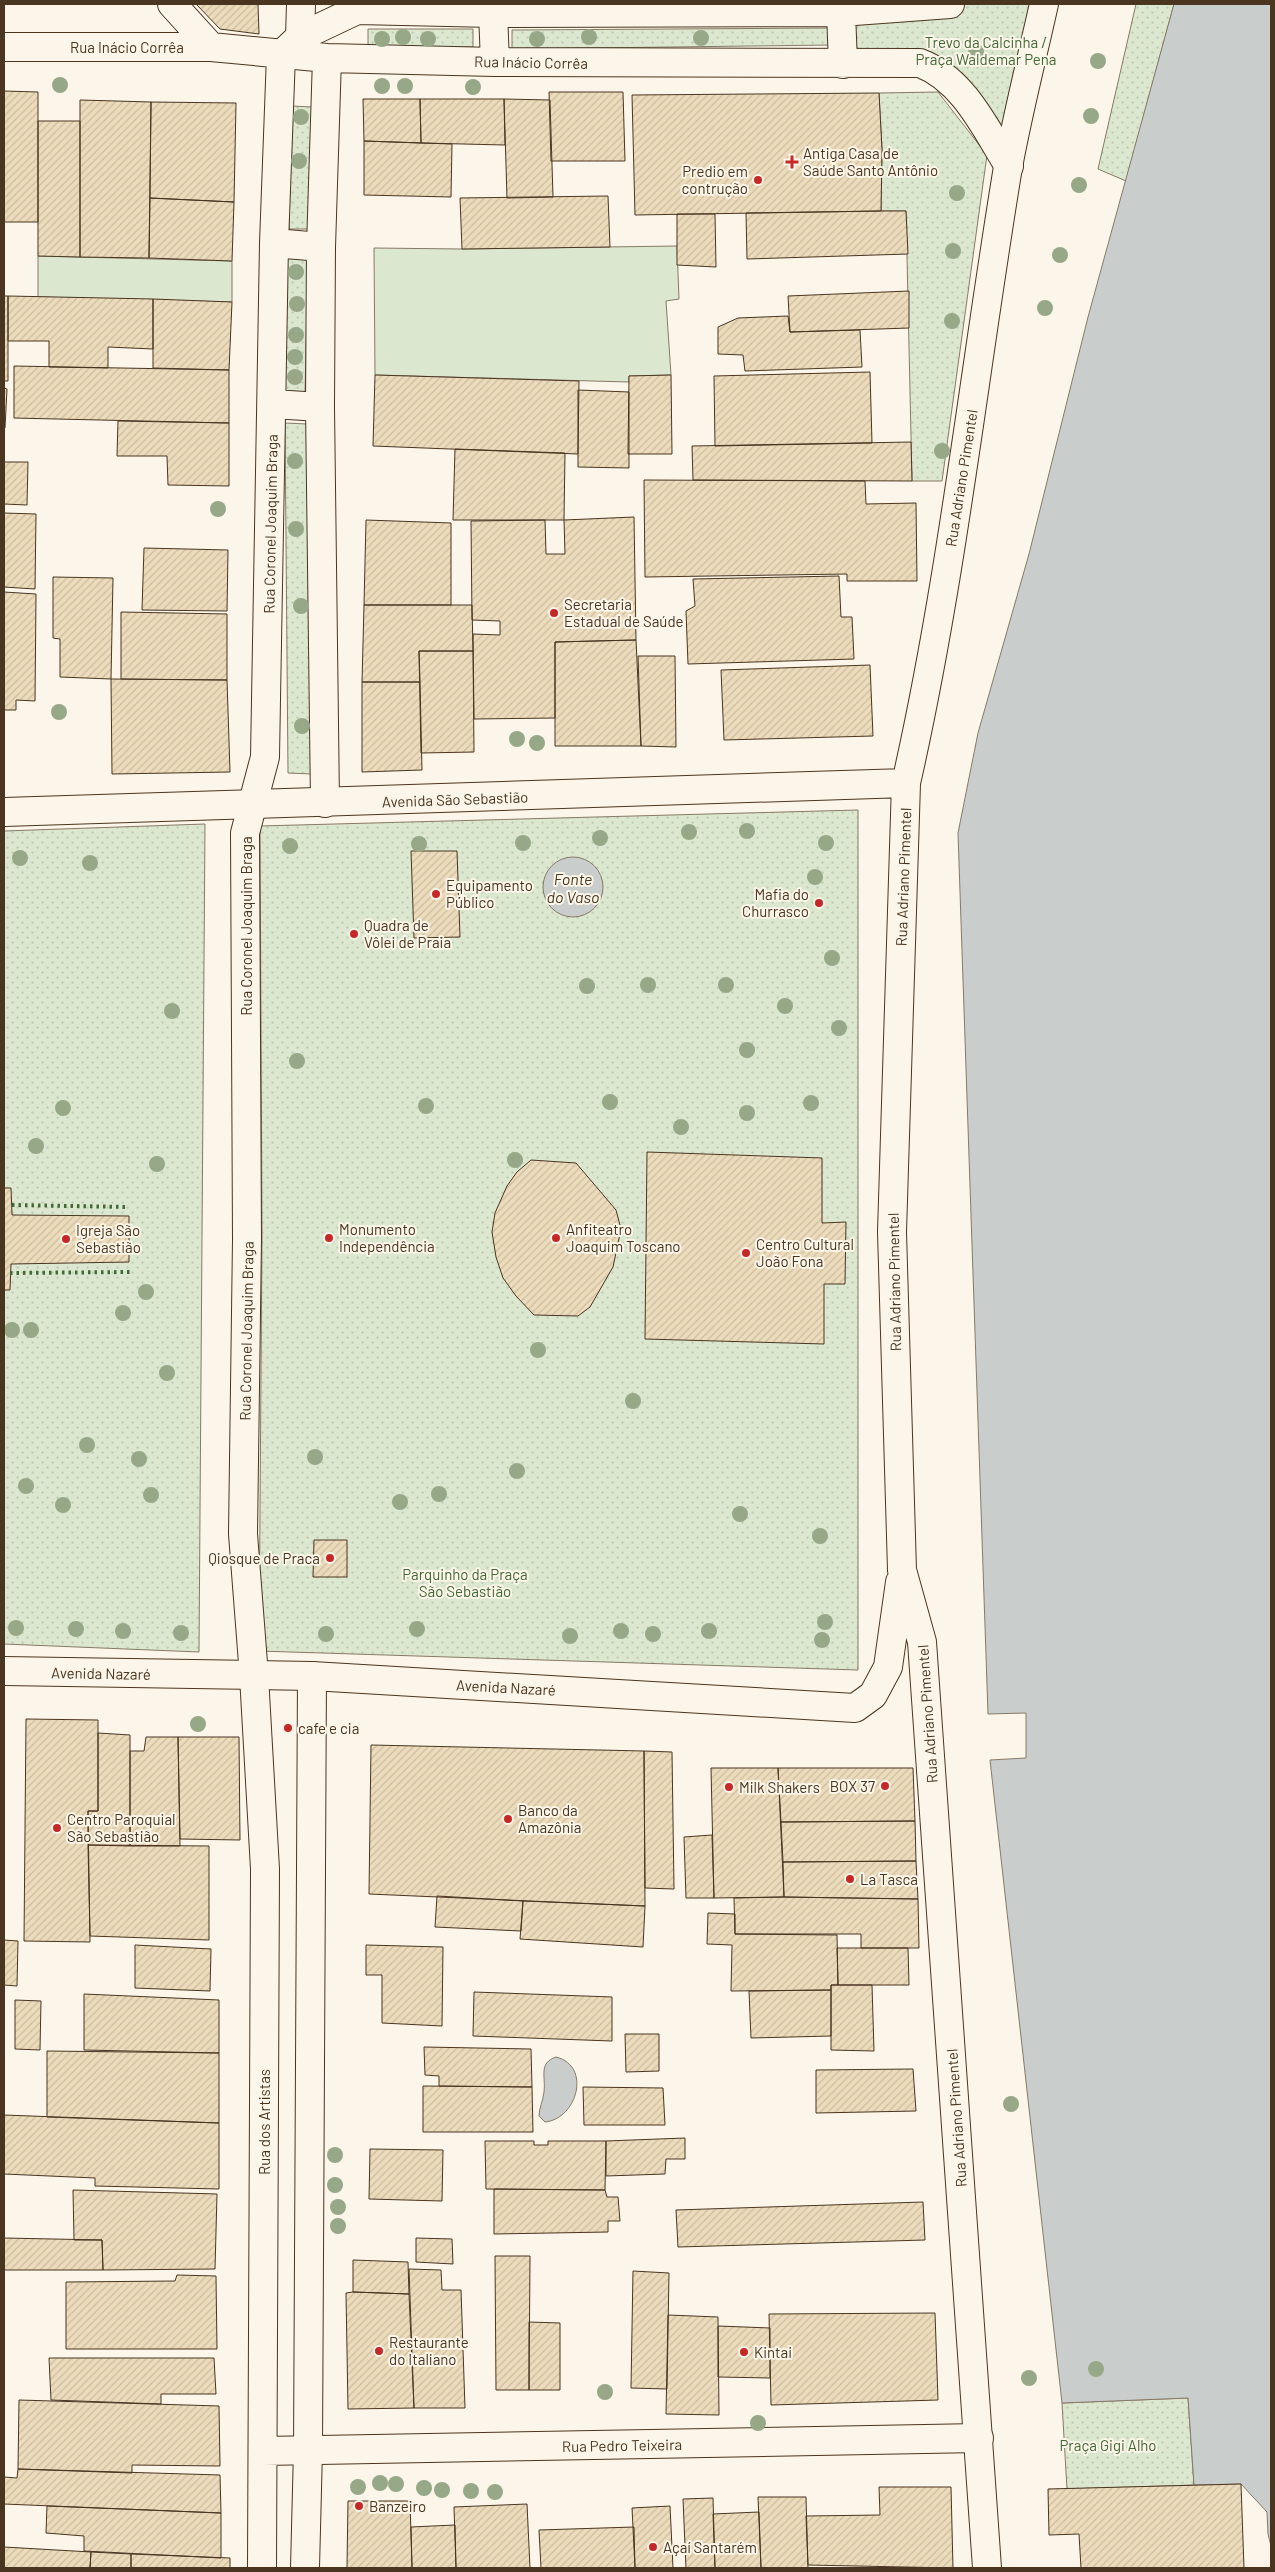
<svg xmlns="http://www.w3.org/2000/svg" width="1275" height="2572" viewBox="0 0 1275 2572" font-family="Barlow,sans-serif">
  <defs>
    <pattern id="park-dots" width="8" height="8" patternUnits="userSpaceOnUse" patternTransform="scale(1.25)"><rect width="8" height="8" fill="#dce7d0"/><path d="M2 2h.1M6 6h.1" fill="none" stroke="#bec7b2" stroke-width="1.8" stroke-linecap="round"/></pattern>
    <pattern id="building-hatch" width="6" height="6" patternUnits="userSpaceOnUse" patternTransform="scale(1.25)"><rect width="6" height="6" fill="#ecdcbc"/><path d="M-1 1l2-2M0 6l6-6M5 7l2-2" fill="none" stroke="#ccbda1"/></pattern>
  </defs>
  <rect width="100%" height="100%" fill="#fbf6e9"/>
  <path fill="#dce7d0" stroke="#887966" d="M677,246L679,299L666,301L671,375L629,376V382L375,375L374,248L462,249Z
    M38,256L232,261V302L38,297Z"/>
  <path fill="url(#park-dots)" stroke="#887966" d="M950,4H1044L1009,166L937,69L843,64L841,12Z
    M1136,4H1174L1126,181L1098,169Z
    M830,28L831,45L512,49V30Z
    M368,29H473V47L368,46Z
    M938,92L987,155L942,481H912L906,211H881L882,150L879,93Z
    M292,106L312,107L310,229H289Z
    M287,254L308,255L305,394L284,393Z
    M285,423L307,424L312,774L288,773Z
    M858,810V1670L259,1651L262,1236L260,826Z
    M205,824L199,1652L4,1644V831Z
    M1188,2398L1194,2485L1067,2489L1062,2403Z"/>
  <path fill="#c9cecd" stroke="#887966" d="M1174,4H1271V2546L1268,2534L1267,2512L1241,2484L1194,2485L1188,2398L1062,2403L990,1760L1026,1758V1713L988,1714L958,833L978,733L1029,554L1088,317Z
    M543 887a30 30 0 1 1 60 0a30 30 0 1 1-60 0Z
    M556,2057C592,2066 577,2119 545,2122L539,2116C539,2108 543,2101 544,2092C546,2077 538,2063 556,2057Z"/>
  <path fill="url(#building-hatch)" stroke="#4a3520" d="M196,4H258L259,34L220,29Z
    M4,91L38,92V222H4Z
    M549,92H623L625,161H551Z
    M879,93L882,150L881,211L635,215L632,95Z
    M363,99H420L421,143L364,141Z
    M420,99H504L505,145L421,143Z
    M504,99L550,100L553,197L507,198Z
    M80,100L151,102L149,258L80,257Z
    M151,102L236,103L234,202L150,198Z
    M38,121H80V257L38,256Z
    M364,141L452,144L451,197L364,195Z
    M608,196L610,247L462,249L460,198Z
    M150,198L234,202L232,261L149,258Z
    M881,211H906L908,254L747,259L746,213Z
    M677,214H715L716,267L677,265Z
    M909,291V328L790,332L788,296Z
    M4,296H8V381H4Z
    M8,296L153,299V349L108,347V368L49,367V341H8Z
    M153,299L232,302L229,370L153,368Z
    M788,316L790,332L860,330L862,367L745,371L743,355L718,354V327L738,318Z
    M14,366L229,370V423L14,418Z
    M870,372L872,443L715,446L714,376Z
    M375,375L579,381L578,454L373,446Z
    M671,375L672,454H628L629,376Z
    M4,388L7,389L5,428H4Z
    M578,390L629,392V468L578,467Z
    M118,421L229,423V486L168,485L167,456H117Z
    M911,442L912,481L693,480L692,446Z
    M455,449L565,453L564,520H453Z
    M4,462H28L27,505L4,504Z
    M644,480L865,481L866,504L916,503L917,581H847V574L645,577Z
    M4,513L36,514L35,589L4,587Z
    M634,517L636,640L555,642V718L474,719L473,634L500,635V621L472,620L471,521L545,520L546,554H565L564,520Z
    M366,520L451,523V605H364Z
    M144,548L228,550L227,611L142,610Z
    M839,576L841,617H852L854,659L688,664L686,611L695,606L693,579Z
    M53,577L113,578L111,679L60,677V639L53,638Z
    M4,592L36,594L35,701L16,700V710H4Z
    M364,605H472L473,651H419L420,682H362Z
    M121,612L227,614V680L121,679Z
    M636,640L641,746H555V642Z
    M419,651H473L474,752L421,753Z
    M638,656H675L676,747L641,746Z
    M870,665L873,736L724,740L721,670Z
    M111,679L227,680L230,772L112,774Z
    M362,682H420L422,770L362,772Z
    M411,851H457L460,937L414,938Z
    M647,1152L822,1158V1223L846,1222L845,1284H824V1344L645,1339Z
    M531,1160L576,1163L616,1210L621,1229L613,1267L590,1307L578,1316L534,1315L516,1296L503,1278L496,1257L492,1232L495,1213L507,1186L517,1172Z
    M4,1188H11L12,1215L129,1216V1262L11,1264L10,1290H4Z
    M314,1540H347V1577H313Z
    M26,1719L98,1720V1811H88L90,1942L24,1941Z
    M98,1733L130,1735V1846L88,1845V1811H98Z
    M146,1737H178L180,1846H130V1751H144Z
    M178,1737H239L240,1840L180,1839Z
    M371,1745L644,1751L645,1906L369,1894Z
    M644,1751L672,1752L674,1889L645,1888Z
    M711,1768H778L784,1897L714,1898Z
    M778,1768H913L915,1821L781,1822Z
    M915,1821L916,1861L783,1862L781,1822Z
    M712,1835L714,1898H686L684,1837Z
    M88,1845L209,1846V1940L90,1936Z
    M916,1861L918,1899L784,1897L783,1862Z
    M437,1896L523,1901L521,1931L435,1927Z
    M784,1897L918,1899L919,1948H861V1934H735L734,1898Z
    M523,1901L645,1906L643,1947L520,1939Z
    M708,1913L735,1914V1934L837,1935L838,1985H831V1990L731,1991L732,1945L707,1944Z
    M4,1940L18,1941L17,1986L4,1985Z
    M135,1945L211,1949L210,1991L135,1988Z
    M366,1945L443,1947L442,2026L382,2023V1975H366Z
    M837,1948H908L909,1985H838Z
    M831,1985H872L874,2051L831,2050Z
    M831,1990V2036L751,2038L749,1991Z
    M474,1992L612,1997V2041L473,2036Z
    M84,1994L219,2000V2053L84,2050Z
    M15,2000L41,2001L40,2050L15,2049Z
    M625,2034H659V2071L626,2072Z
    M424,2047L531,2049L532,2087L439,2086V2076L425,2075Z
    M47,2051L219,2053V2123L47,2117Z
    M913,2069L916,2111L816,2113V2070Z
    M423,2086L532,2087L533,2132H423Z
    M583,2087L663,2088L665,2125H584Z
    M4,2115L219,2123V2189L95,2186V2178L4,2174Z
    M685,2138V2159H666L665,2174L606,2176V2141Z
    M485,2141H534V2145H548V2141H606L605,2190L486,2189Z
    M370,2149L443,2150L442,2201L369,2199Z
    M494,2189L605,2190L607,2197H618L620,2221H608V2232L494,2234Z
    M73,2190L217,2194L215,2269L103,2270L102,2240H74Z
    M923,2202L925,2240L678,2247L676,2210Z
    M4,2238L102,2240L103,2270H4Z
    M416,2238L452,2239L453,2264L416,2262Z
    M495,2256H530L529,2390H496Z
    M353,2260L408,2262L409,2294L353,2292Z
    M409,2269L441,2270L442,2290H461L465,2408H414Z
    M633,2271L669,2273L667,2389L631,2388Z
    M177,2275L216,2276L217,2349H66V2282L175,2281Z
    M353,2292L409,2294L414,2408L348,2409L346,2293Z
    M935,2313L938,2400L771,2405L769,2314Z
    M668,2315L718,2317L719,2415L666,2414Z
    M529,2322L560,2323V2390H529Z
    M718,2326L770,2328V2378L718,2377Z
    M49,2358H214L216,2394H161V2404L51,2400Z
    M19,2400L219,2406L220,2466L132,2465V2473L18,2469Z
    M18,2469L220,2475L221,2513L4,2504V2477L17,2478Z
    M1241,2484L1244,2568H1081L1079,2534L1049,2535L1048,2489Z
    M879,2487H951L953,2568L808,2565L806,2516L880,2515Z
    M758,2497H806L808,2568H761Z
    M713,2498L715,2568H686L683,2499Z
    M348,2501H410L412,2568H347Z
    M527,2504L530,2568H456L454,2507Z
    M47,2506L221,2513V2558L84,2551V2536L46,2533Z
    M670,2506L673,2568H635L632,2508Z
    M759,2512L761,2568H715L713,2514Z
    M455,2525L456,2568H412L411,2527Z
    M634,2527L635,2568H541L539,2530Z
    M4,2547L91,2552L90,2568H4Z
    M91,2552L131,2554V2568H90Z
    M131,2554L230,2558V2568H131Z"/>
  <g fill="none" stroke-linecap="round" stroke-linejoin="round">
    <g stroke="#4a3520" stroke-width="30">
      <path id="minor" d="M172,4L211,47
        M841,12L843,64
        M493,13L495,62
        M300,37L301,4
        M4,47H211L327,58L495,62L920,63C964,80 985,128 1009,166
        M274,243L321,247
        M273,404L320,407
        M325,803L320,407L321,247L327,58
        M264,2451L979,2438
        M262,2568L265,1869L254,1676L243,1534L247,1239L245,833L265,757L274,243L281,55L300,37L357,10L493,13L841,12L950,4
        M305,2568L308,2450L312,1676"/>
    </g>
    <g stroke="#4a3520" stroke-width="30">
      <path id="tertiary" d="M4,812L906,783
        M4,1671L312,1676L855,1708L873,1695L888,1667L900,1582
        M987,2568L922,1642L902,1570L892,1232L906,783C952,580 974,372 1008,167C1018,112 1032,58 1044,4"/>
    </g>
    <use href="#minor" stroke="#fbf6e9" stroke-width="28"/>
    <use href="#tertiary" stroke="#fbf6e9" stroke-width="28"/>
    <path stroke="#436837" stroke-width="4" stroke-dasharray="2.5 4" stroke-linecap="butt" d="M12,1205L129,1207
      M10,1273L130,1272"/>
  </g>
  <g fill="#96a887">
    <circle cx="403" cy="37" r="8"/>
    <circle cx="589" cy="37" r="8"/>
    <circle cx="701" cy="38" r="8"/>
    <circle cx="382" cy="39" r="8"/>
    <circle cx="428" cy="39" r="8"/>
    <circle cx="537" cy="39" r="8"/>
    <circle cx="976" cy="52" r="8"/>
    <circle cx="1098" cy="61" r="8"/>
    <circle cx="60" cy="85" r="8"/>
    <circle cx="382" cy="86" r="8"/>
    <circle cx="405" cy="86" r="8"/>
    <circle cx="473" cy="87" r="8"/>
    <circle cx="1091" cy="116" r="8"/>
    <circle cx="301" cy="117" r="8"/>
    <circle cx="299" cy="161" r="8"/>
    <circle cx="1079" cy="185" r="8"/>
    <circle cx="957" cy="193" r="8"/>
    <circle cx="953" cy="251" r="8"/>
    <circle cx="1060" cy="255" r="8"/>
    <circle cx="296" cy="272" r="8"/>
    <circle cx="297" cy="304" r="8"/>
    <circle cx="1045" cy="308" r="8"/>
    <circle cx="952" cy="321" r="8"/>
    <circle cx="296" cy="335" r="8"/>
    <circle cx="295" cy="357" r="8"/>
    <circle cx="295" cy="377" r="8"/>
    <circle cx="942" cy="451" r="8"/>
    <circle cx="295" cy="461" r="8"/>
    <circle cx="218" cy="509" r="8"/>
    <circle cx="296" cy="529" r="8"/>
    <circle cx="301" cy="606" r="8"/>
    <circle cx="59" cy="712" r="8"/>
    <circle cx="302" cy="726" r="8"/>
    <circle cx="517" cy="739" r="8"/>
    <circle cx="537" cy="743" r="8"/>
    <circle cx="747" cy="831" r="8"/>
    <circle cx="689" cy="832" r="8"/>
    <circle cx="600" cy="838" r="8"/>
    <circle cx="523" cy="843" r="8"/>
    <circle cx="826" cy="843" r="8"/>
    <circle cx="419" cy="844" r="8"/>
    <circle cx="290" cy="846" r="8"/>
    <circle cx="20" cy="858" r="8"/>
    <circle cx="90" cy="863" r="8"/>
    <circle cx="815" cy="877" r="8"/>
    <circle cx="832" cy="958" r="8"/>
    <circle cx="648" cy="985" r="8"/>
    <circle cx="726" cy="985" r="8"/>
    <circle cx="587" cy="986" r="8"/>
    <circle cx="785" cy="1006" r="8"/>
    <circle cx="172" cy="1011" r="8"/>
    <circle cx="839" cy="1028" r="8"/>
    <circle cx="747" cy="1050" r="8"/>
    <circle cx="297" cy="1061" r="8"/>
    <circle cx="610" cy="1102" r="8"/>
    <circle cx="811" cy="1103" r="8"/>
    <circle cx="426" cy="1106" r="8"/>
    <circle cx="63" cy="1108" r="8"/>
    <circle cx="747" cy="1113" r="8"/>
    <circle cx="681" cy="1127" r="8"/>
    <circle cx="36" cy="1146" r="8"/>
    <circle cx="515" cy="1160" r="8"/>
    <circle cx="157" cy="1164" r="8"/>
    <circle cx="146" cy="1292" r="8"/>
    <circle cx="123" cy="1313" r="8"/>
    <circle cx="12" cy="1330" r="8"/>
    <circle cx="31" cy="1330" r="8"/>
    <circle cx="538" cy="1350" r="8"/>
    <circle cx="167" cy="1373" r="8"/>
    <circle cx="633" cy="1401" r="8"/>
    <circle cx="87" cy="1445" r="8"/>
    <circle cx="315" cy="1457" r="8"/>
    <circle cx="139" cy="1459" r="8"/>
    <circle cx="517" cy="1471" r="8"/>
    <circle cx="26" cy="1486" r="8"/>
    <circle cx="439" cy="1494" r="8"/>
    <circle cx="151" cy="1495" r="8"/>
    <circle cx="400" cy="1502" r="8"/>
    <circle cx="63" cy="1505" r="8"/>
    <circle cx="740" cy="1514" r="8"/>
    <circle cx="820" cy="1536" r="8"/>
    <circle cx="825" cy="1622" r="8"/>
    <circle cx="16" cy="1628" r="8"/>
    <circle cx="76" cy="1629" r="8"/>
    <circle cx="417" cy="1629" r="8"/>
    <circle cx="123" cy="1631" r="8"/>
    <circle cx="621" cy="1631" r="8"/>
    <circle cx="709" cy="1631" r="8"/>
    <circle cx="181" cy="1633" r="8"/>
    <circle cx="326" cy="1634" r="8"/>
    <circle cx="653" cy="1634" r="8"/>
    <circle cx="570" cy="1636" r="8"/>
    <circle cx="822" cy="1640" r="8"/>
    <circle cx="198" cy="1724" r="8"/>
    <circle cx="1011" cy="2104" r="8"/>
    <circle cx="335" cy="2155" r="8"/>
    <circle cx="335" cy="2185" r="8"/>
    <circle cx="338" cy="2207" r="8"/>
    <circle cx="338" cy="2226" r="8"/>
    <circle cx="1096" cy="2369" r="8"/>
    <circle cx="1029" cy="2378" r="8"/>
    <circle cx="605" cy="2392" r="8"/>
    <circle cx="758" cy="2423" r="8"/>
    <circle cx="380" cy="2483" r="8"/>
    <circle cx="396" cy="2484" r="8"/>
    <circle cx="358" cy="2487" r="8"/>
    <circle cx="424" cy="2488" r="8"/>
    <circle cx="442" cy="2490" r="8"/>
    <circle cx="471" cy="2491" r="8"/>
    <circle cx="495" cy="2492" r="8"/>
  </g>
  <g fill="#c62828" stroke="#fbf6e9" stroke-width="2">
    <path d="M789.5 154.5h5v5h5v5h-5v5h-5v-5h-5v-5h5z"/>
    <circle cx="758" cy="180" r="5"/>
    <circle cx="554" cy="613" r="5"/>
    <circle cx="436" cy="894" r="5"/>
    <circle cx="819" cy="903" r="5"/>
    <circle cx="354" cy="934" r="5"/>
    <circle cx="329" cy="1238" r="5"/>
    <circle cx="556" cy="1238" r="5"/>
    <circle cx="66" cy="1239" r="5"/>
    <circle cx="746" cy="1253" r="5"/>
    <circle cx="330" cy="1558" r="5"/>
    <circle cx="288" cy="1728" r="5"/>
    <circle cx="885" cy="1786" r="5"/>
    <circle cx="729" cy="1787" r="5"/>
    <circle cx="508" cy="1819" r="5"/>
    <circle cx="57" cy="1828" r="5"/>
    <circle cx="850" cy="1879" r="5"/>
    <circle cx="379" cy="2351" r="5"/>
    <circle cx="744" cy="2352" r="5"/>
    <circle cx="359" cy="2506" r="5"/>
    <circle cx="653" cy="2547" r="5"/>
  </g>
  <g text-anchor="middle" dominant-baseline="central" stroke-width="4" stroke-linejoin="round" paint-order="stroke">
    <g font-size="15" fill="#436837" stroke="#fbf6e9">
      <text x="986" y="42">Trevo da Calcinha /<tspan x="986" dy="17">Praça Waldemar Pena</tspan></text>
      <text x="465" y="1574">Parquinho da Praça<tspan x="465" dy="17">São Sebastião</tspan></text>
      <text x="1108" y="2445">Praça Gigi Alho</text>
    </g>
    <g font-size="15" fill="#4a3520" stroke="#fbf6e9">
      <text x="127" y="47">Rua Inácio Corrêa</text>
      <text transform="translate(531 62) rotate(1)">Rua Inácio Corrêa</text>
      <text transform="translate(961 478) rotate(-81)">Rua Adriano Pimentel</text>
      <text transform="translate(270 524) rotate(-89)">Rua Coronel Joaquim Braga</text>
      <text transform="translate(455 799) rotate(-2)">Avenida São Sebastião</text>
      <text transform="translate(903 877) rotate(-88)">Rua Adriano Pimentel</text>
      <text transform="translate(246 926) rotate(-90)">Rua Coronel Joaquim Braga</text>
      <text transform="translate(894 1282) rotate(-91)">Rua Adriano Pimentel</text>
      <text transform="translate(246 1331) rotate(-89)">Rua Coronel Joaquim Braga</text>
      <text transform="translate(101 1673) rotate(1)">Avenida Nazaré</text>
      <text transform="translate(506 1687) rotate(3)">Avenida Nazaré</text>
      <text transform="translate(927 1714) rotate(-94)">Rua Adriano Pimentel</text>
      <text transform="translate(956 2118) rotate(-94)">Rua Adriano Pimentel</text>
      <text transform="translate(264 2122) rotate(-90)">Rua dos Artistas</text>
      <text transform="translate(622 2445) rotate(-1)">Rua Pedro Teixeira</text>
    </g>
    <g font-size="15" fill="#4a3520" stroke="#fbf6e9" text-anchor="start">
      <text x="803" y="153">Antiga Casa de<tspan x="803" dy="17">Saúde Santo Antônio</tspan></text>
      <text x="748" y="171" text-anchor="end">Predio em<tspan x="748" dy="17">contrução</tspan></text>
      <text x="564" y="604">Secretaria<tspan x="564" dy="17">Estadual de Saúde</tspan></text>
      <text x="446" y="885">Equipamento<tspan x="446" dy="17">Público</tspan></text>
      <text x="809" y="894" text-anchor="end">Mafia do<tspan x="809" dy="17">Churrasco</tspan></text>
      <text x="364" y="925">Quadra de<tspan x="364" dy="17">Vôlei de Praia</tspan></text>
      <text x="339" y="1229">Monumento<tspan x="339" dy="17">Independência</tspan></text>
      <text x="566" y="1229">Anfiteatro<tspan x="566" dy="17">Joaquim Toscano</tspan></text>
      <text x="76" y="1230">Igreja São<tspan x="76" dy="17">Sebastião</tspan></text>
      <text x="756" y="1244">Centro Cultural<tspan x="756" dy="17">João Fona</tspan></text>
      <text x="320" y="1558" text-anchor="end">Qiosque de Praca</text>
      <text x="298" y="1728">cafe e cia</text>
      <text x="875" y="1786" text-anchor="end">BOX 37</text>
      <text x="739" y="1787">Milk Shakers</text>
      <text x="518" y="1810">Banco da<tspan x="518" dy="17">Amazônia</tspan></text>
      <text x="67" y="1819">Centro Paroquial<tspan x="67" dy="17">São Sebastião</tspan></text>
      <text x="860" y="1879">La Tasca</text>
      <text x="389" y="2342">Restaurante<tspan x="389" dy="17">do Italiano</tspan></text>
      <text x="754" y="2352">Kintai</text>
      <text x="369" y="2506">Banzeiro</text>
      <text x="663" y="2547">Açaí Santarém</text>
    </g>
    <g font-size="16" font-style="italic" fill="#4a3520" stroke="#fbf6e9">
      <text x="573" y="878">Fonte<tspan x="573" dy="18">do Vaso</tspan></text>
    </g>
  </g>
  <rect width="1275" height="2572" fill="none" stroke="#4a3520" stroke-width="10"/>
</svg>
